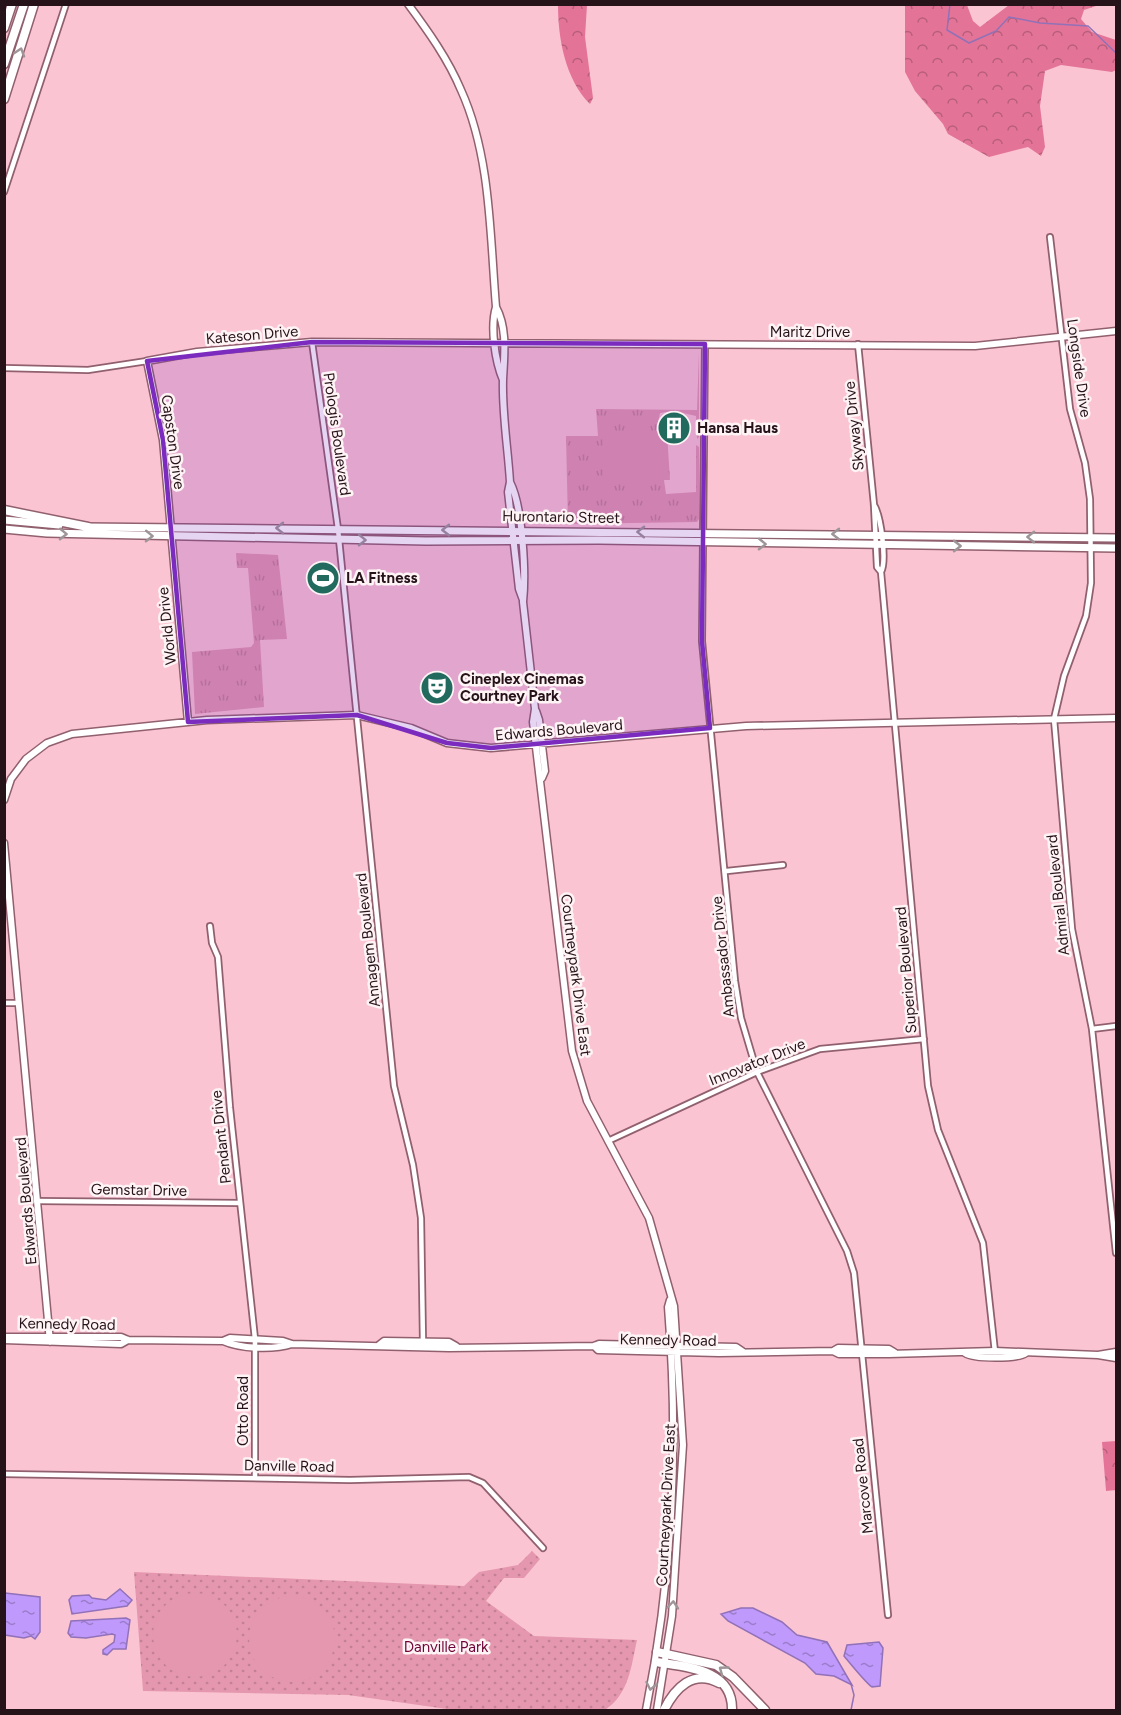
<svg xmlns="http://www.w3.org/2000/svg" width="1121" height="1715" viewBox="0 0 1121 1715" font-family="Figtree,sans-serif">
  <defs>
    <pattern id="grass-tufts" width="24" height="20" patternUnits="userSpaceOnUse" patternTransform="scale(1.5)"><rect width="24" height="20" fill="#e497ae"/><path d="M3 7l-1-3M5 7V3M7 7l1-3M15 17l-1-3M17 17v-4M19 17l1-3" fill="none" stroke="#c38195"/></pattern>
    <pattern id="forest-crowns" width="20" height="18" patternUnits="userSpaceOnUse" patternTransform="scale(1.5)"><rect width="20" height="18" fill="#e37498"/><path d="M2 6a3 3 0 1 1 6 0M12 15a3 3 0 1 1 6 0" fill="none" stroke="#b85e7b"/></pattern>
    <pattern id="park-dots" width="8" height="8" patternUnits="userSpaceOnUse" patternTransform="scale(1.5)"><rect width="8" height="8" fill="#e497ae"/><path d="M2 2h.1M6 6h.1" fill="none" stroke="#c38195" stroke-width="1.8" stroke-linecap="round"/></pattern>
    <pattern id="water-ripples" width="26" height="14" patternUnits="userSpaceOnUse" patternTransform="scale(1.5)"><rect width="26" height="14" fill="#bf99fb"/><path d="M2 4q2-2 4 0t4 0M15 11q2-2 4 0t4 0" fill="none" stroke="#9b7cca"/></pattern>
  </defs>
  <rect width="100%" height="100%" fill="#fbc4d3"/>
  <path fill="url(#grass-tufts)" d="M699,352V437L697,439L696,416L674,411L660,413L656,431L667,433L670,480H664L666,494L696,492V445L699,447V519L697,522L568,524L566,436H598L596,409L697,410Z
    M236,553L278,555L287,639L260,640L264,707L195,714L192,652L251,647L254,643L248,568H237Z"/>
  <path fill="url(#forest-crowns)" d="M558,5H587L585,37L593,98L590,104C565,79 558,38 558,5Z
    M905,5H967L973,21L980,27L1009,5H1099L1084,10L1081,19L1092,32L1116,40V70L1112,72L1061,65L1045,71L1040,106L1045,147L1041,156L1028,147L989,157L948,134L943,124L915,91L905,72Z
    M1116,1441V1490L1106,1491L1102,1442Z"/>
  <path fill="url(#park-dots)" d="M532,1551L540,1559L524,1578H504L486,1601L534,1636L637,1640C631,1667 629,1694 605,1710H454L348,1695L143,1691L134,1572L464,1586L479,1572L518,1565Z"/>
  <path fill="#e497ae" d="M603,438H663V478H603Z
    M153 1635a42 42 0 1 1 84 0a42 42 0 1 1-84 0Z
    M249 1639a43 43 0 1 1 86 0a43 43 0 1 1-86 0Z"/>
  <path fill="url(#water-ripples)" stroke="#9171b7" stroke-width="1.5" d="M120,1589L132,1600L127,1606L72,1614L69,1600L72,1596L89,1595L92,1598L106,1600Z
    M5,1593L40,1597V1632L35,1639L31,1636L24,1638L5,1635Z
    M741,1608H753L782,1622L797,1635L827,1642L852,1685L834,1676L816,1674L805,1663L728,1621L721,1614Z
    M126,1618L130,1620L126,1649H113L107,1655L103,1654V1650L114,1642L115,1635L112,1634L86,1638L71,1637L68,1633L71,1621Z
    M879,1642L883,1648L880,1686L872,1687C865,1682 850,1663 844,1656L847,1645Z"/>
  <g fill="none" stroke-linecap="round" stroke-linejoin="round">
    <path stroke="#9171b7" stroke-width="1.5" d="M950,4L947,30L969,43L996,31L1009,17L1040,23L1088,26L1116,53
      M851,1684L854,1695L851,1710"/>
    <g stroke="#91606e" stroke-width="8">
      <path id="street" d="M4,192L66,4
        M1050,237L1070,409L1085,463L1090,499L1091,583L1086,616L1064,676L1054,719L1072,929L1092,1029L1116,1253
        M312,342L338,529L394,1086L413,1165L421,1218L423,1342
        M705,344L702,641L735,981L741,1018L757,1072L847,1251L854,1273L888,1615
        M858,344L874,505L877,567L881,572
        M4,368L88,370L147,361
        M874,505C881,516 887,561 881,572L928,1086L938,1130L983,1243L995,1352
        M727,871L783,865
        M210,926L212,943L218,957L230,1108L255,1339V1477
        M4,1003H18
        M1092,1029L1116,1026
        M608,1141L757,1072L820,1049L924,1039
        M37,1201L240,1203
        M4,1474L350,1480L469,1477L483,1483L543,1548"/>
    </g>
    <g stroke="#91606e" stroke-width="9">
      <path id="secondary" d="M408,4C428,31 448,59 461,90C491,156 490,236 496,307C490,327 495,361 503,380
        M496,307C508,329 504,357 503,380C502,413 508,449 510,482L508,492L519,589L523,600
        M510,482C523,507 526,574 523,602L535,709L533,722L572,1051L587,1101L649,1218L674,1306L683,1445L672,1616L657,1710
        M536,711L539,720L545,771L542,778
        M188,722L163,440L147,361L197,352L312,342L975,346L1116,331
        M4,800L11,779L26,759L47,743L72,734L207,720L357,715L411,728L447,743L491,748L746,726L1116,718
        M4,843L50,1342
        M4,1337H121L128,1340L223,1341L230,1338L283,1341L292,1344L449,1348L594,1346L599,1344L736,1347L742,1351
        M4,1340L121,1344L128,1340
        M223,1341C241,1349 274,1350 292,1344
        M379,1345L384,1341L449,1342L456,1346
        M594,1346L598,1350L719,1353L833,1351L839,1354H889L995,1351L1098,1355L1116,1358
        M833,1351L838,1348L889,1349L894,1352
        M965,1353C973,1359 1018,1359 1026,1353
        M1098,1355L1116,1352
        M646,1710C673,1574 679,1446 668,1307L670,1300"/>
    </g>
    <g stroke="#91606e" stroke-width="10">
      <path id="primary" d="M4,520L59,525
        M85,527L1116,538
        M4,529L47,533L426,541L599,540L1116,548"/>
    </g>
    <g stroke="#91606e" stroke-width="11">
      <path id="highway" d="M4,28L12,4
        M4,64L24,4
        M4,99L34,4
        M4,510L88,527
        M657,1652L716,1665L733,1677L765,1710
        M656,1662C687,1667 733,1669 732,1710
        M664,1710C675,1688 693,1669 719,1683"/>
    </g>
    <use href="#street" stroke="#fff" stroke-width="4.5"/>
    <use href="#secondary" stroke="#fff" stroke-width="6"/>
    <use href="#primary" stroke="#fff" stroke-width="7"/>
    <use href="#highway" stroke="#fff" stroke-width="8"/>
  </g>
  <defs><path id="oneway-chevron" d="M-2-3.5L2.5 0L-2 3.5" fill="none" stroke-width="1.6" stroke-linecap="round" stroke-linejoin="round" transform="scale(1.5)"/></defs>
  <g stroke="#9d9598">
    <use href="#oneway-chevron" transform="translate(20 52) rotate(-72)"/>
    <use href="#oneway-chevron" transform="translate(280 528) rotate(-180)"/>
    <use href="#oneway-chevron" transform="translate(446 530) rotate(-180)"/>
    <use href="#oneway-chevron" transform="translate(641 532) rotate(-179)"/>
    <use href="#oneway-chevron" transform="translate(63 534) rotate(1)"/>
    <use href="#oneway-chevron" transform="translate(836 534) rotate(-180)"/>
    <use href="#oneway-chevron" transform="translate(149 536) rotate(1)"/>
    <use href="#oneway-chevron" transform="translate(1031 537) rotate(-179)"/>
    <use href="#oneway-chevron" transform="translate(362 540) rotate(1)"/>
    <use href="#oneway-chevron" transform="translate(762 544) rotate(1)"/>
    <use href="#oneway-chevron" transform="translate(957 546)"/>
    <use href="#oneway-chevron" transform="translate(673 1605) rotate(-85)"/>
    <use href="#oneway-chevron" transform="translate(723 1670) rotate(-144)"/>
    <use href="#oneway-chevron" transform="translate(651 1686) rotate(101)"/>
  </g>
  <path fill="#7b2cbf" fill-opacity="0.2" stroke="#7b2cbf" stroke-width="4.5" stroke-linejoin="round" d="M312,342L705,344L702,641L710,728L491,748L447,743L357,715L188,722L163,440L147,361Z"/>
  <defs>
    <g id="building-disc" transform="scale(1.725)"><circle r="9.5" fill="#22695e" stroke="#fef3f5"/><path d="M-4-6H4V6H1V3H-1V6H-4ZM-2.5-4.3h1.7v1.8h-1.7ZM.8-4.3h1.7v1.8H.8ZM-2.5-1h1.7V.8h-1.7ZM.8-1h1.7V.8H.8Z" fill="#fff"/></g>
    <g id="stadium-disc" transform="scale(1.725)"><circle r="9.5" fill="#22695e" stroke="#fef3f5"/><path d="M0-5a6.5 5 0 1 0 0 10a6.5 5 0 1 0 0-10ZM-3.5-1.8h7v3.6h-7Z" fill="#fff"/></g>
    <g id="theatre-disc" transform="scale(1.725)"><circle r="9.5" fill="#22695e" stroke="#fef3f5"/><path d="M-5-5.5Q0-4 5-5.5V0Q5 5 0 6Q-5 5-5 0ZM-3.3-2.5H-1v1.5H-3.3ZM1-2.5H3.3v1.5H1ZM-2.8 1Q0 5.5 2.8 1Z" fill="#fff"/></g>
  </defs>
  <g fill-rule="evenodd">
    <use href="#building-disc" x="674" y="428"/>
    <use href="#stadium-disc" x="323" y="578"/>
    <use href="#theatre-disc" x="437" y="688"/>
  </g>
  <g text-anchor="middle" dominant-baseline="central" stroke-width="5" stroke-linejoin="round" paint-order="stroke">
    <g font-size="15" fill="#261319" stroke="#fef3f5">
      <text x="810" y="332">Maritz Drive</text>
      <text transform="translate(252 335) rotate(-5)">Kateson Drive</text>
      <text transform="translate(1079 368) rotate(82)">Longside Drive</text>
      <text transform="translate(854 426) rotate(-96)">Skyway Drive</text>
      <text transform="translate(337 434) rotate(82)">Prologis Boulevard</text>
      <text transform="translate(173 442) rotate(82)">Capston Drive</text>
      <text transform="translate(561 517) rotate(1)">Hurontario Street</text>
      <text transform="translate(167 626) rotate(-96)">World Drive</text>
      <text transform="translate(559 730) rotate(-5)">Edwards Boulevard</text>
      <text transform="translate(1058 895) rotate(-96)">Admiral Boulevard</text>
      <text transform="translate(368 940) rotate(-96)">Annagem Boulevard</text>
      <text transform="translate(723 957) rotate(-96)">Ambassador Drive</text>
      <text transform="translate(906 970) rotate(-95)">Superior Boulevard</text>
      <text transform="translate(576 975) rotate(83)">Courtneypark Drive East</text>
      <text transform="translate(757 1062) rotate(-22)">Innovator Drive</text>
      <text transform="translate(221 1137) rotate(-96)">Pendant Drive</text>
      <text transform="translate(139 1190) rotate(1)">Gemstar Drive</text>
      <text transform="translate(26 1201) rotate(-95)">Edwards Boulevard</text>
      <text transform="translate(67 1324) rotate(1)">Kennedy Road</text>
      <text transform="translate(668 1340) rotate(1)">Kennedy Road</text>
      <text transform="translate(243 1411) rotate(-90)">Otto Road</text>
      <text transform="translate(289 1466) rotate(1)">Danville Road</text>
      <text transform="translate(863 1486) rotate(-96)">Marcove Road</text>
      <text transform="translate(666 1505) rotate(-87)">Courtneypark Drive East</text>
    </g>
    <g font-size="15" font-weight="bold" fill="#261319" stroke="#fef3f5" text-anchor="start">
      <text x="697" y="428">Hansa Haus</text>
      <text x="346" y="578">LA Fitness</text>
      <text x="460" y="679">Cineplex Cinemas<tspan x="460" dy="17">Courtney Park</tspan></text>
    </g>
    <g font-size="15" fill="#6e0437" stroke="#fef3f5">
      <text x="446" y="1647">Danville Park</text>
    </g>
  </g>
  <rect width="1121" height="1715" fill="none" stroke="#261319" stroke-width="12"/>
</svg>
